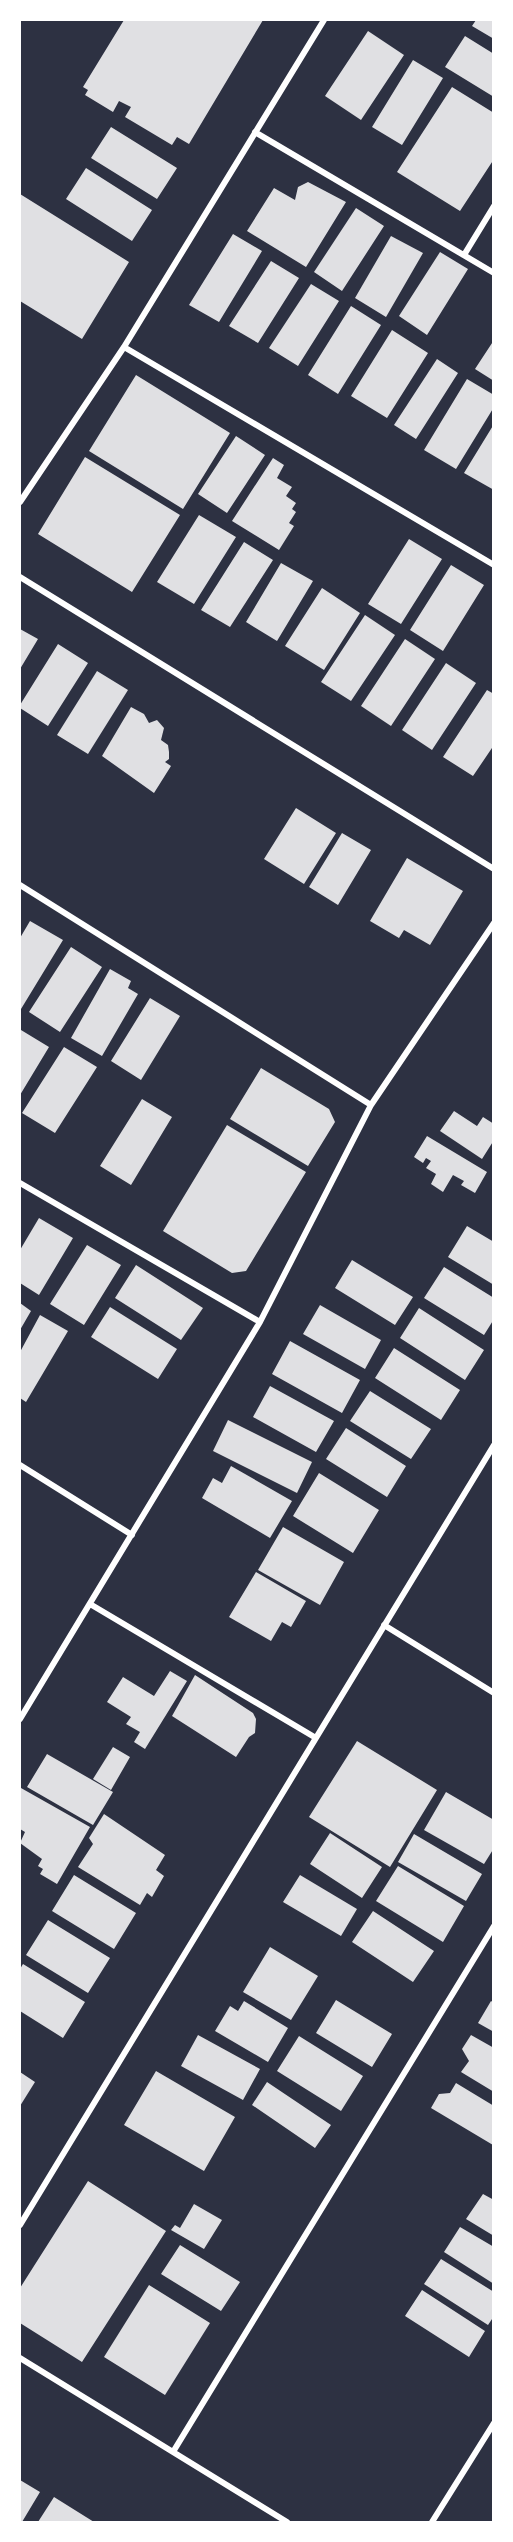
<svg xmlns="http://www.w3.org/2000/svg" width="513" height="2542" viewBox="0 0 513 2542" font-family="'Roboto Condensed',sans-serif">
  <rect width="100%" height="100%" fill="#2d3142"/>
  <path fill="#e0e0e3" d="M124,20H263L189,144L177,137L172,145L125,117L131,107L119,101L113,112L85,95L88,90L83,87Z
    M476,20H494V39L472,26Z
    M368,31L404,55L361,120L325,96Z
    M465,36L494,54V97L445,67Z
    M413,60L443,78L402,145L372,127Z
    M452,87L494,113V159L460,211L397,172Z
    M111,127L177,168L157,199L91,158Z
    M86,168L152,210L132,241L66,199Z
    M308,182L346,202L306,267L247,231L274,188L295,200L298,187Z
    M20,194L129,262L82,339L20,301Z
    M356,208L384,226L342,291L314,272Z
    M233,234L262,251L219,322L189,305Z
    M391,236L423,253L386,317L355,298Z
    M440,252L468,269L427,335L399,316Z
    M271,261L299,278L258,343L229,326Z
    M311,284L339,301L298,366L269,348Z
    M351,306L381,325L338,394L308,375Z
    M392,330L428,353L387,418L351,396Z
    M494,340V381L475,369Z
    M437,359L458,373L416,439L394,425Z
    M136,375L230,433L183,509L89,451Z
    M467,379L494,395V407L456,469L424,450Z
    M494,424V490L464,473Z
    M236,436L265,455L227,513L198,494Z
    M85,457L180,515L132,592L38,534Z
    M273,458L284,465L277,478L292,487L286,496L296,503L292,509L296,512L289,523L294,526L279,550L232,521Z
    M199,515L236,537L194,604L157,582Z
    M409,539L442,559L401,624L368,604Z
    M244,542L273,560L230,627L201,610Z
    M281,563L313,581L277,641L246,622Z
    M451,565L484,585L443,651L410,630Z
    M322,588L360,613L324,670L285,646Z
    M365,615L395,635L351,701L321,682Z
    M20,629L38,639L20,669Z
    M405,639L435,659L391,726L361,706Z
    M58,644L88,663L48,726L20,708V705Z
    M446,663L476,683L432,750L402,730Z
    M97,671L128,690L88,754L57,735Z
    M487,690L494,694V745L473,776L443,757Z
    M131,707L144,714L149,723L157,720L164,728L161,740L168,745L169,752V759L165,762L171,766L154,793L102,756Z
    M296,808L336,833L304,884L264,859Z
    M342,833L371,850L338,905L309,887Z
    M407,858L463,891L430,945L404,930L399,938L370,921Z
    M30,921L63,940L21,1009L20,938Z
    M71,947L102,967L60,1032L29,1012Z
    M110,969L131,981L128,988L138,994L102,1056L71,1038Z
    M150,998L180,1016L141,1080L111,1061Z
    M21,1030L49,1047L20,1095V1031Z
    M64,1047L97,1067L55,1133L22,1113Z
    M261,1068L329,1109L335,1122L308,1166L230,1119Z
    M142,1099L172,1117L131,1185L100,1166Z
    M454,1111L477,1126L483,1117L494,1124V1140L482,1159L440,1131Z
    M227,1125L306,1172L246,1271L232,1273L163,1231Z
    M427,1136L487,1172L475,1193L461,1185L464,1181L453,1175L443,1192L431,1184L436,1174L426,1168L431,1161L426,1158L423,1163L414,1157Z
    M39,1218L73,1238L39,1295L20,1283V1250Z
    M467,1226L494,1242V1285L448,1257Z
    M87,1245L121,1265L84,1325L50,1304Z
    M352,1260L413,1297L395,1325L335,1288Z
    M136,1265L203,1308L181,1340L115,1298Z
    M444,1267L494,1298V1319L484,1335L424,1298Z
    M20,1303L31,1311L20,1330Z
    M320,1305L381,1340L365,1369L303,1334Z
    M110,1307L177,1349L158,1379L91,1337Z
    M419,1308L484,1350L465,1380L400,1338Z
    M40,1315L68,1331L26,1402L20,1398V1352Z
    M290,1341L360,1380L342,1413L272,1374Z
    M394,1348L460,1390L441,1420L375,1378Z
    M270,1386L334,1421L316,1452L253,1417Z
    M370,1391L431,1429L411,1459L350,1421Z
    M228,1420L312,1462L297,1493L213,1451Z
    M346,1428L406,1466L387,1497L326,1459Z
    M231,1466L292,1501L270,1538L202,1498L213,1478L222,1483Z
    M319,1473L379,1510L353,1553L293,1516Z
    M283,1527L344,1562L320,1605L258,1570Z
    M256,1572L306,1601L291,1627L282,1622L271,1641L229,1617Z
    M170,1671L187,1681L145,1749L134,1742L140,1732L126,1724L131,1717L107,1702L123,1677L154,1696Z
    M195,1675L253,1713L256,1719L255,1733L249,1737L236,1757L172,1716Z
    M357,1741L437,1790L390,1867L309,1817Z
    M113,1747L130,1757L111,1790L93,1779Z
    M47,1754L113,1792L93,1825L27,1787Z
    M21,1788L90,1827L57,1884L40,1874L43,1869L38,1866L42,1859L20,1843L25,1832L20,1829Z
    M446,1792L494,1820V1848L484,1864L424,1830Z
    M104,1814L165,1855L156,1870L164,1876L152,1897L147,1893L140,1905L78,1867L93,1844L89,1838Z
    M330,1833L382,1867L362,1898L310,1864Z
    M414,1834L482,1874L466,1901L398,1862Z
    M398,1866L464,1906L443,1942L376,1901Z
    M74,1875L136,1913L114,1949L52,1911Z
    M300,1875L357,1909L341,1936L283,1902Z
    M373,1911L434,1951L413,1982L352,1942Z
    M48,1920L110,1958L88,1993L26,1955Z
    M270,1947L318,1976L291,2020L243,1992Z
    M23,1964L85,2002L63,2038L20,2011V1969Z
    M336,2000L392,2034L372,2067L316,2033Z
    M244,2001L288,2028L268,2062L215,2031L230,2006L238,2011Z
    M491,2001L494,2003V2032L478,2023Z
    M198,2035L260,2069L243,2100L181,2066Z
    M471,2035L494,2048V2092L461,2072L469,2061L462,2049Z
    M299,2036L363,2076L341,2111L277,2071Z
    M156,2071L235,2117L204,2171L124,2125Z
    M20,2072L35,2082L20,2106Z
    M267,2082L331,2125L315,2148L252,2105Z
    M456,2083L494,2106L493,2145L431,2108L439,2094L450,2093Z
    M88,2181L166,2231L82,2362L20,2323V2288Z
    M483,2194L494,2200V2236L466,2219Z
    M194,2204L222,2220L204,2249L171,2230L175,2225L180,2228Z
    M460,2227L494,2247V2284L444,2252Z
    M180,2245L240,2282L221,2311L161,2274Z
    M441,2259L494,2292V2316L488,2325L424,2284Z
    M149,2285L210,2323L165,2395L104,2357Z
    M422,2290L485,2331L469,2357L405,2316Z
    M20,2480L40,2492L22,2522H20Z
    M54,2497L94,2522H38Z"/>
  <g fill="none" stroke-linecap="round" stroke-linejoin="round">
    <path stroke="#fff" stroke-width="6" d="M255,132L494,273
      M464,255L494,206
      M124,347L494,565
      M20,502L124,347L324,20
      M20,577L494,869
      M20,885L371,1105
      M20,1183L260,1322
      M20,1465L132,1535
      M90,1604L316,1738
      M384,1625L494,1693
      M20,1719L260,1322L371,1105L494,923
      M20,2225L494,1445
      M20,2358L287,2522
      M173,2452L494,1926
      M432,2522L494,2423"/>
  </g>
  <rect width="513" height="2542" fill="none" stroke="#ffffff" stroke-width="42"/>
</svg>
